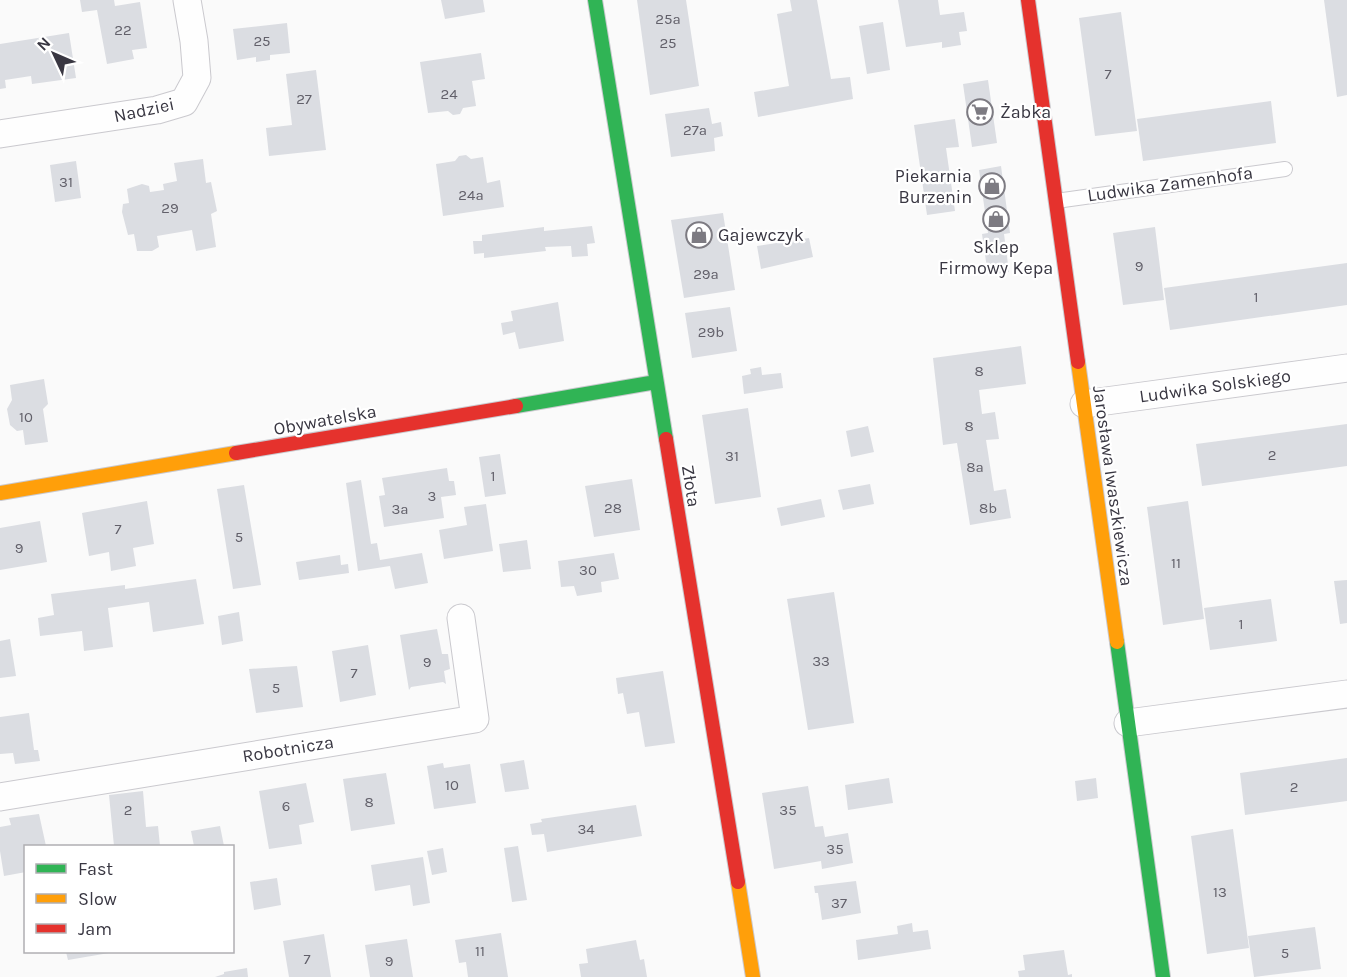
<svg xmlns="http://www.w3.org/2000/svg" width="1347" height="977" viewBox="0 0 1347 977" font-family="Karla,sans-serif">
  <rect width="100%" height="100%" fill="#fafafa"/>
  <path fill="#dbdde2" d="M80,0H114L115,6L140,2L147,48L132,50L134,59L107,64L97,10L82,12Z
    M441,0H483L485,12L445,19Z
    M637,0H686L699,86L650,95Z
    M790,0H817L831,79L850,77L853,99L758,117L754,92L789,86L777,14L792,11Z
    M898,0H938L940,15L964,12L967,31L959,32L961,45L942,48V42L906,47Z
    M1324,0H1347V95L1337,97Z
    M1121,12L1137,131L1095,136L1079,18Z
    M883,22L890,70L867,74L859,26Z
    M287,23L290,53L270,55V60L256,62V57L237,60L233,29Z
    M69,33L76,78L32,84L31,76L5,80L6,88L0,89V44Z
    M481,53L485,79L472,81L476,106L463,108L460,114L453,115L448,111L428,113L420,62Z
    M316,70L326,150L269,156L266,128L292,125L286,74Z
    M988,80L997,143L972,147L963,84Z
    M1271,101L1276,143L1143,161L1137,119Z
    M709,108L712,124L721,122L723,136L714,138L715,151L671,157L665,114Z
    M955,119L959,147L946,148L955,211L927,215L914,125Z
    M466,155L471,159L483,157L487,183L500,180L504,207L443,216L436,164L455,161L459,156Z
    M203,159L206,183L211,182L217,211L211,214L216,247L196,251L192,230L157,236L159,247L152,251H137L134,234L128,235L122,212L123,204L129,203L127,189L142,184L149,186L150,192L164,190L163,184L177,181L174,163Z
    M76,161L81,198L55,202L50,165Z
    M1001,166L1010,233L1004,234L1009,272L988,275L982,234L988,233L979,170Z
    M723,213L735,290L684,298L671,220Z
    M592,226L595,243L587,244L588,256L572,257L571,246L545,247L546,251L484,258V253L474,254L473,241H482V235L544,227V231Z
    M1155,227L1164,300L1123,305L1113,233Z
    M809,238L813,257L761,269L757,246Z
    M1347,263V305L1170,330L1164,288Z
    M558,302L564,341L519,349L515,332L503,335L501,323L513,321L511,311Z
    M730,307L737,351L692,358L685,313Z
    M1021,346L1026,384L979,390L982,414L995,412L999,439L986,440L994,491L1006,489L1011,518L970,525L957,443L943,445L933,358Z
    M761,367L762,375L781,373L783,388L744,394L742,376L751,374L750,369Z
    M44,379L48,404L43,409L48,442L25,445L23,430L17,431L10,425L7,409L12,400L10,385Z
    M748,408L761,497L715,504L702,415Z
    M1347,424V466L1202,486L1196,444Z
    M868,426L874,452L851,457L846,431Z
    M500,454L506,494L485,497L479,457Z
    M447,468L449,481H454L456,495L441,497L444,518L384,527L379,496L385,495L382,478Z
    M632,479L640,530L594,537L585,486Z
    M361,480L371,544L377,543L380,560L422,553L428,583L395,589L390,566L358,571L346,483Z
    M870,484L874,504L843,510L838,490Z
    M244,485L261,585L233,589L217,489Z
    M821,499L825,517L781,526L777,508Z
    M147,501L154,544L133,548L136,566L111,571L109,552L89,556L82,513Z
    M1188,501L1204,619L1163,625L1147,507Z
    M486,504L493,551L444,559L439,530L467,525L464,507Z
    M40,521L47,562L0,570V528Z
    M527,540L531,569L503,572L499,544Z
    M614,553L619,579L601,582L602,592L577,596L574,586L561,587L558,561Z
    M340,555L341,565L348,564L349,573L299,580L296,562Z
    M196,579L204,624L153,632L149,602L108,608L113,647L84,651L82,631L40,636L38,618L54,615L51,594L125,585V589Z
    M1347,580V623L1340,624L1334,581Z
    M834,592L854,723L808,730L787,599Z
    M1271,599L1277,641L1210,650L1204,608Z
    M239,612L243,641L222,645L218,616Z
    M437,629L442,654H448L450,669L444,671L446,684L443,682L411,687L409,690L400,635Z
    M10,639L16,676L0,678V641Z
    M368,645L376,695L340,702L332,651Z
    M297,666L303,707L256,713L249,669Z
    M663,671L675,743L645,747L639,712L627,714L623,693L618,694L616,678Z
    M29,713L34,750H38L40,761L15,764L13,753L0,754V717Z
    M1347,758V801L1245,815L1240,773Z
    M524,760L529,789L505,792L500,764Z
    M443,763L444,768L470,764L476,803L434,809L427,766Z
    M386,773L395,824L351,831L343,779Z
    M889,778L893,803L848,810L845,785Z
    M1096,778L1098,798L1077,801L1075,781Z
    M306,783L314,822L299,825L302,844L269,849L259,791Z
    M808,786L815,827L823,826L825,837L848,833L853,863L822,869L821,861L774,869L762,793Z
    M143,791L146,827L158,826L160,846H114L109,795Z
    M636,805L642,836L547,852L544,834L532,835L530,824L542,822L541,819Z
    M39,814L46,846H26V872L4,876L0,851V827L11,825L9,818Z
    M220,826L224,846H194L191,831Z
    M1233,829L1249,948L1207,954L1191,836Z
    M518,846L527,900L512,902L504,848Z
    M443,848L447,872L432,875L427,851Z
    M423,857L430,903L413,906L410,885L375,891L371,865Z
    M277,878L281,905L254,910L250,882Z
    M856,881L861,913L822,920L818,893H815L814,886Z
    M912,923L913,932L928,930L931,949L858,960L856,940L898,934L897,926Z
    M1315,927L1321,969L1254,977L1248,936Z
    M501,933L508,977H468L466,962L459,963L455,940Z
    M324,934L331,977H289L283,941Z
    M407,939L413,977H370L365,945Z
    M636,940L640,960L644,959L647,977H581L579,964L588,963L586,949Z
    M1064,950L1068,975L1072,974V977H1019L1018,971L1025,970L1023,955Z
    M66,952H109V953L68,960Z
    M247,968L248,977H215L224,974V972Z"/>
  <g fill="none" stroke-linecap="round" stroke-linejoin="round">
    <g stroke="#cac9ce" stroke-width="16">
      <path id="lane" d="M1056,201L1285,169"/>
    </g>
    <g stroke="#cac9ce" stroke-width="29">
      <path id="street" d="M0,134L157,110L184,102L197,78L194,41L187,0
        M1084,404L1347,368
        M1128,723L1347,694
        M0,797L475,719L461,618"/>
    </g>
    <g stroke="#cac9ce" stroke-width="16">
      <path id="fast" d="M595,0L666,439
        M516,406L656,382
        M1117,642L1163,977"/>
    </g>
    <g stroke="#cac9ce" stroke-width="16">
      <path id="slow" d="M1078,362L1117,642
        M0,493L236,453
        M738,882L753,977"/>
    </g>
    <g stroke="#cac9ce" stroke-width="16">
      <path id="jam" d="M1028,0L1078,362
        M666,439L738,882
        M236,453L516,406"/>
    </g>
    <use href="#lane" stroke="#fefefe" stroke-width="14"/>
    <use href="#street" stroke="#fefefe" stroke-width="27"/>
    <use href="#fast" stroke="#30b455" stroke-width="14"/>
    <use href="#slow" stroke="#ff9f0a" stroke-width="14"/>
    <use href="#jam" stroke="#e5322d" stroke-width="14"/>
  </g>
  <defs>
    <g id="supermarket-ring" transform="scale(1.35)"><circle r="9.5" fill="#fff" stroke="#7d7b82" stroke-width="1.5"/><path d="M-6-5.5h2.5l.6 2H6L4.5 2H-2.5L-4.4-4H-6ZM-1.5 3.2a1.3 1.3 0 1 0 .1 0ZM3 3.2a1.3 1.3 0 1 0 .1 0Z" fill="#7d7b82"/></g>
    <g id="shop-ring" transform="scale(1.35)"><circle r="9.5" fill="#fff" stroke="#7d7b82" stroke-width="1.5"/><path d="M-5-2.5h2.3a2.7 3.5 0 0 1 5.4 0H5L5.5 6h-11ZM-1.5-2.5h3a1.5 2.3 0 0 0-3 0Z" fill="#7d7b82"/></g>
  </defs>
  <g fill-rule="evenodd">
    <use href="#supermarket-ring" x="980" y="112"/>
    <use href="#shop-ring" x="992" y="186"/>
    <use href="#shop-ring" x="996" y="219"/>
    <use href="#shop-ring" x="699" y="235"/>
  </g>
  <g text-anchor="middle" dominant-baseline="central" stroke-width="4.5" stroke-linejoin="round" paint-order="stroke">
    <g font-size="15" fill="#62606a">
      <text x="668" y="19">25a</text>
      <text x="123" y="30">22</text>
      <text x="262" y="41">25</text>
      <text x="668" y="43">25</text>
      <text x="1108" y="74">7</text>
      <text x="449" y="94">24</text>
      <text x="304" y="99">27</text>
      <text x="695" y="130">27a</text>
      <text x="66" y="182">31</text>
      <text x="471" y="195">24a</text>
      <text x="170" y="208">29</text>
      <text x="1139" y="266">9</text>
      <text x="706" y="274">29a</text>
      <text x="1256" y="297">1</text>
      <text x="711" y="332">29b</text>
      <text x="979" y="371">8</text>
      <text x="26" y="417">10</text>
      <text x="969" y="426">8</text>
      <text x="1272" y="455">2</text>
      <text x="732" y="456">31</text>
      <text x="975" y="467">8a</text>
      <text x="493" y="476">1</text>
      <text x="432" y="496">3</text>
      <text x="613" y="508">28</text>
      <text x="988" y="508">8b</text>
      <text x="400" y="509">3a</text>
      <text x="118" y="529">7</text>
      <text x="239" y="537">5</text>
      <text x="19" y="548">9</text>
      <text x="1176" y="563">11</text>
      <text x="588" y="570">30</text>
      <text x="1241" y="624">1</text>
      <text x="821" y="661">33</text>
      <text x="427" y="662">9</text>
      <text x="354" y="673">7</text>
      <text x="276" y="688">5</text>
      <text x="452" y="785">10</text>
      <text x="1294" y="787">2</text>
      <text x="369" y="802">8</text>
      <text x="286" y="806">6</text>
      <text x="128" y="810">2</text>
      <text x="788" y="810">35</text>
      <text x="586" y="829">34</text>
      <text x="835" y="849">35</text>
      <text x="1220" y="892">13</text>
      <text x="839" y="903">37</text>
      <text x="480" y="951">11</text>
      <text x="1285" y="953">5</text>
      <text x="307" y="959">7</text>
      <text x="389" y="961">9</text>
    </g>
    <g font-size="18" fill="#393742" stroke="#fff">
      <text transform="translate(144 110) rotate(-12)">Nadziei</text>
      <text transform="translate(1170 184) rotate(-8)">Ludwika Zamenhofa</text>
      <text transform="translate(1215 386) rotate(-8)">Ludwika Solskiego</text>
      <text transform="translate(325 420) rotate(-10)">Obywatelska</text>
      <text transform="translate(691 486) rotate(81)">Złota</text>
      <text transform="translate(1113 486) rotate(82)">Jarosława Iwaszkiewicza</text>
      <text transform="translate(288 749) rotate(-9)">Robotnicza</text>
    </g>
    <g font-size="18" fill="#393742" stroke="#fff" text-anchor="start">
      <text x="1000" y="112">Żabka</text>
      <text x="972" y="176" text-anchor="end">Piekarnia<tspan x="972" dy="21">Burzenin</tspan></text>
      <text x="718" y="235">Gajewczyk</text>
      <text x="996" y="247" text-anchor="middle">Sklep<tspan x="996" dy="21">Firmowy Kepa</tspan></text>
    </g>
  </g>
  <rect x="24" y="845" width="210" height="108" fill="#ffffff" stroke="#b0afb3" stroke-width="1.5"/>
  <rect x="36" y="864" width="30" height="9" fill="#30b455" stroke="#b0afb3" stroke-width="1.5"/>
  <text x="78" y="875" font-size="18" fill="#393742">Fast</text>
  <rect x="36" y="894" width="30" height="9" fill="#ff9f0a" stroke="#b0afb3" stroke-width="1.5"/>
  <text x="78" y="905" font-size="18" fill="#393742">Slow</text>
  <rect x="36" y="924" width="30" height="9" fill="#e5322d" stroke="#b0afb3" stroke-width="1.5"/>
  <text x="78" y="935" font-size="18" fill="#393742">Jam</text>
  <g transform="translate(54 54) rotate(314)" stroke="#ffffff" stroke-width="4.5" paint-order="stroke">
  <path d="M0-4.5L10 22L0 15L-10 22Z" fill="#393742"/>
  <text y="-9" font-size="16" font-weight="bold" text-anchor="middle" fill="#393742">N</text>
  </g>
</svg>
